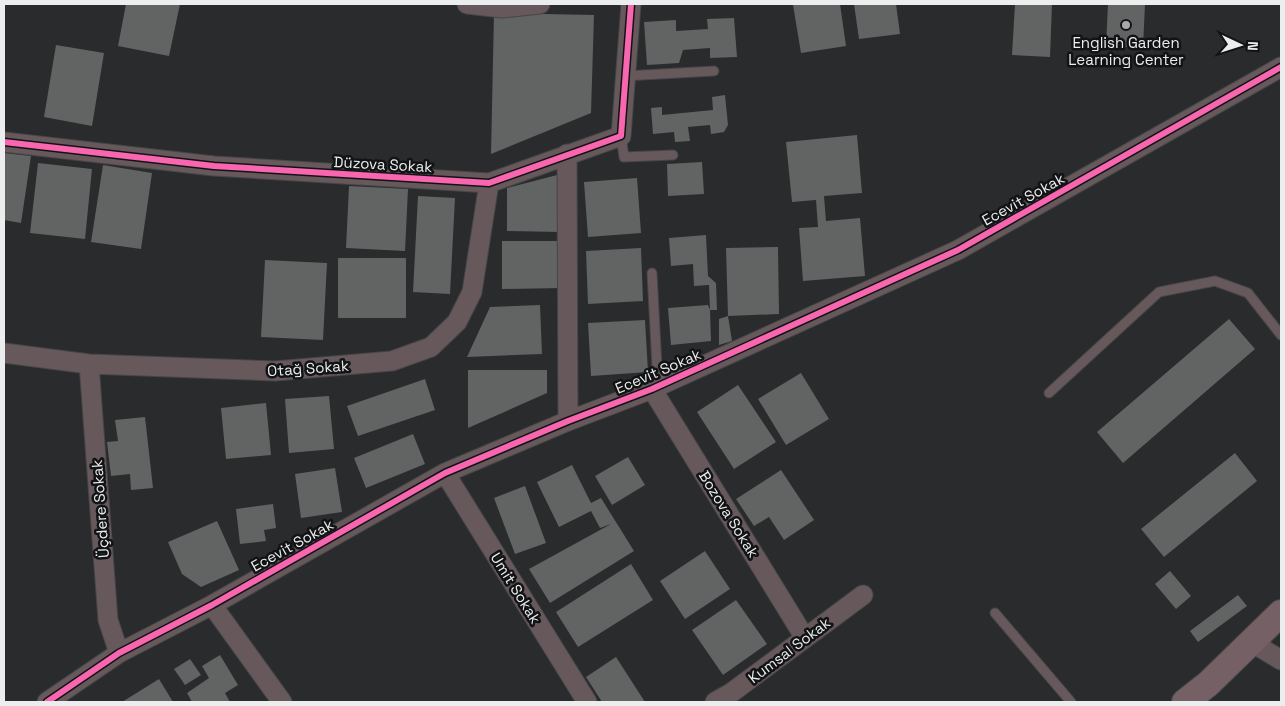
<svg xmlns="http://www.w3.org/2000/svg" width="1285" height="706" viewBox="0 0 1285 706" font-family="'Space Grotesk',sans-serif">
  <rect width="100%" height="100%" fill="#292b2d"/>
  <path fill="#626363" d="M126,4H180L169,56L118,46Z
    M800,4H840L846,46L801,53L793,5Z
    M854,4H896L900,34L859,39Z
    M1015,4H1052L1050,57L1012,55Z
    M1108,4H1145L1143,48L1106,46Z
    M494,13L594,15L591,113L491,154Z
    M734,18L737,57L710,58V48L683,50L679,63L647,65L644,22L676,20V31L708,29L707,19Z
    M56,45L104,53L92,126L44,117Z
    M725,95L728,125L724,132L711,134L710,125L688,127L690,141L675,142L674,132L653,134L651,108L662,107V115L713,110L712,97Z
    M857,135L862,193L824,196L826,221L860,218L865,276L803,281L799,228L818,227L816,200L792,202L786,142Z
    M4,153L31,156L21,223L4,220Z
    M702,162L704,194L668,196L667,164Z
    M38,163L92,169L85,239L30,233Z
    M103,165L152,173L141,249L91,242Z
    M561,174L560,232L507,231V188Z
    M637,178L641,233L588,237L584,182Z
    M349,186L408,189L405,251L346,248Z
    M418,196L455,198L450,294L413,292Z
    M706,235L708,276L716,283L717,310H710L711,341L671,345L668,308L708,305L710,310L709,285L694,286L693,264L671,266L669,238Z
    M502,241H562V288L502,289Z
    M778,247L779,314L728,316L726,248Z
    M641,248L643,301L588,304L586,251Z
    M338,258H406V318H338Z
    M265,260L327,263L323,340L261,337Z
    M540,305L542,354L467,357L490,307Z
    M728,316L732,341L719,345V319Z
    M1229,319L1255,349L1123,463L1097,432Z
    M645,320L648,372L591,376L588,323Z
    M468,370H547V393L468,428Z
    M801,373L829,419L786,445L758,399Z
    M425,379L435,410L358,436L347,406Z
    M738,385L776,442L734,469L697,412Z
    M329,396L334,449L289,453L285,399Z
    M266,403L271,455L226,459L221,408Z
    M145,417L153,488L131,490L130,474L111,476L107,442L118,441L115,420Z
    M413,434L425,464L366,488L354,458Z
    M1235,453L1257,481L1164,557L1141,529Z
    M628,457L645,485L612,505L595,476Z
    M572,465L591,503L601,498L634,551L550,603L529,569L611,524L600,528L591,511L559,527L537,482Z
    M335,468L342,512L301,518L295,474Z
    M781,470L814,520L784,540L769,517L754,526L736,499Z
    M525,486L546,543L515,554L494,498Z
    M273,504L276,528L264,530L266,541L240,544L236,509Z
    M217,521L239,570L201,587L182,574L168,542Z
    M705,551L730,589L685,619L660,581Z
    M631,564L653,600L578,647L556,612Z
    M1170,571L1191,596L1176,609L1155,584Z
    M1238,595L1247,606L1198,642L1190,631Z
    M736,600L767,644L723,675L692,630Z
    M220,655L238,685L225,693L230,702H192L187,693L209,678L202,666Z
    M616,657L645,702H602L586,677Z
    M190,659L201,675L185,685L174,669Z
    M159,679L173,702H122Z"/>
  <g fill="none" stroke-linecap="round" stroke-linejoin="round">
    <g stroke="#454647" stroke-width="11">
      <path id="service" d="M625,76L714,71
        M621,136L624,157L673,155
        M652,273L658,386
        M1049,393L1159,292L1215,281L1248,293L1281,335
        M995,613L1071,702"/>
    </g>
    <g stroke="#454647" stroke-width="21">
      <path id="minor" d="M467,4L502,8L540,4
        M4,142L214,166L489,183L621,136L631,4
        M567,154L568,421
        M4,353L89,364L275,371L392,361L431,347L457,322L472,292L489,183
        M89,364L108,620L119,653
        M652,389L805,638
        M445,473L587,702
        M212,605L282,702
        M1251,642L1281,660
        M47,702L119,653L212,605L445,473L568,421L652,389L958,250L1281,67
        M715,702L731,693L863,595"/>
    </g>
    <g stroke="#454647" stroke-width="28">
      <path id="secondary" d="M1185,702L1208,684L1281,613"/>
    </g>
    <use href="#service" stroke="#67585b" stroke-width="9"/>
    <use href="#minor" stroke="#67585b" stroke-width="19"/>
    <use href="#secondary" stroke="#756165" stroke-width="26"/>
    <g stroke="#121315" stroke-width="9">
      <path id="cycleway" d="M4,142L214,166L489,183L621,136L631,4
        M47,702L119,653L212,605L445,473L568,421L652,389L958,250L1281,67"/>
    </g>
    <use href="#cycleway" stroke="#f766af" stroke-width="6"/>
  </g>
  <circle fill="#a7a9ab" stroke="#121315" stroke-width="2" cx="1126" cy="25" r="5"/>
  <g text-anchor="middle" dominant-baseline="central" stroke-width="5" stroke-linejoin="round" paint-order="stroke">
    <g font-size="15" fill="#ebedef" stroke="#121315">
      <text x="1126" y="42">English Garden<tspan x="1126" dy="17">Learning Center</tspan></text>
    </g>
    <g font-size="15" fill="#ebedef" stroke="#121315">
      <text transform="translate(383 164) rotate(3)">Düzova Sokak</text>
      <text transform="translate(1023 199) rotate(-29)">Ecevit Sokak</text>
      <text transform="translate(308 368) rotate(-4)">Otağ Sokak</text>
      <text transform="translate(658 371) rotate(-23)">Ecevit Sokak</text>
      <text transform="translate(100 509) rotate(-94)">Üçdere Sokak</text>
      <text transform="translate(729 514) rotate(58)">Bozova Sokak</text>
      <text transform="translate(292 545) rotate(-29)">Ecevit Sokak</text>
      <text transform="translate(516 588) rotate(58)">Umit Sokak</text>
      <text transform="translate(789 650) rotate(-37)">Kumsal Sokak</text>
    </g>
  </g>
  <rect width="1285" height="706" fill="none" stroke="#ebedef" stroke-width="10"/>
  <g transform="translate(1240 45) rotate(94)" stroke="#121315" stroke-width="4" paint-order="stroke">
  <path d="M0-4L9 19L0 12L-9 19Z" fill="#ebedef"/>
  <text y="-8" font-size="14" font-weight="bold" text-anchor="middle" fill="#ebedef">N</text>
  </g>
</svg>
